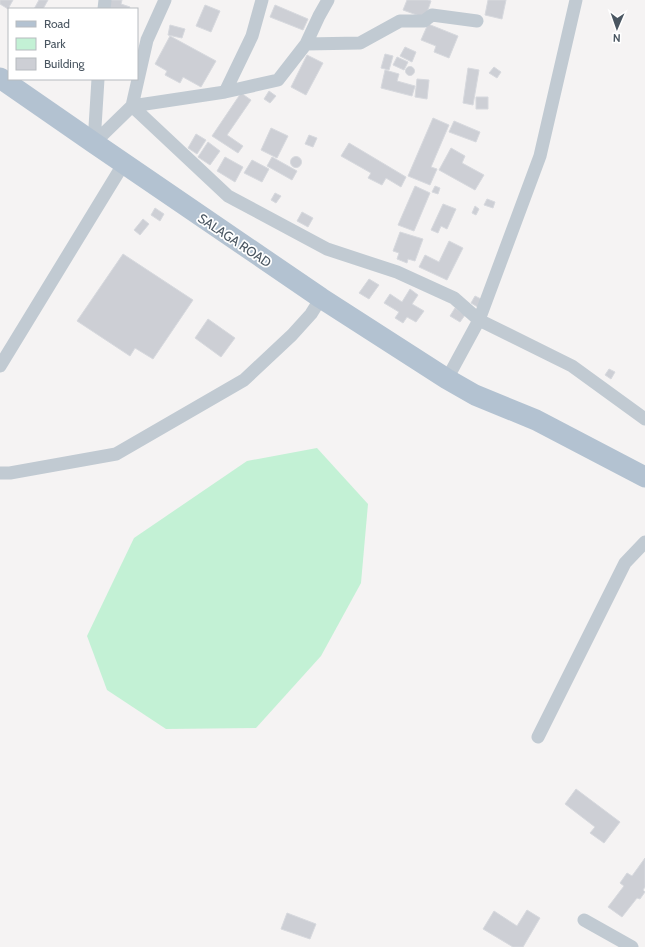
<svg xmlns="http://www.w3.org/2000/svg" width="645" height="947" viewBox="0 0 645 947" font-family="Cabin,sans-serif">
  <rect width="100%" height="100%" fill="#f5f3f3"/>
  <path fill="#c3f1d5" d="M317,448L368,504L361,583L321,656L256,728L166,729L107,690L87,636L134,538L247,461Z"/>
  <path fill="#cdcfd5" stroke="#d7d9de" d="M0,0H13L8,9L0,4Z
    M39,0H48L43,9H34Z
    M109,0H122L121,4L130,7L129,9H107Z
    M407,0H428L431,1L425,18L403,10Z
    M488,0H506L502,19L485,15Z
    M205,5L220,11L211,32L196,26Z
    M275,5L308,19L303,30L270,17Z
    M428,24L458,36L449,58L434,52L436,46L421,40Z
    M170,25L185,29L182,38L168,35Z
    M170,36L216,61L201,87L183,77L180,83L165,75L167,71L155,64Z
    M405,47L416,52L412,62L400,56Z
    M385,54L393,56L389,70L381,68Z
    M307,55L323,63L306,95L291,87Z
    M397,57L408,62L404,70L393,65Z
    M405.5 71a4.5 4.5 0 1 1 9 0a4.5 4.5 0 1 1-9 0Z
    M494,67L501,72L497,78L489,73Z
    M468,68L479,70L473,105L463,103Z
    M385,70L399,74L397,81L415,86L412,96L381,88Z
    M417,79L429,80L427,99L415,97Z
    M269,91L276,96L270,103L264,99Z
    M241,93L251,100L227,135L243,146L238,153L212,136Z
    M476,97H488V109H476Z
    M433,118L449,125L431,167L437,169L430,185L408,176Z
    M454,121L480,132L476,142L449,132Z
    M271,128L288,136L277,158L261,150Z
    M196,134L206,140L197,154L188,148Z
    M309,135L317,138L313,147L305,144Z
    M208,142L220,151L210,165L198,157Z
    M349,143L406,177L401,187L386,178L382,185L368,178L371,173L341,156Z
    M451,148L465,156L462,163L484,175L475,190L439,170Z
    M290.5 162a5.5 5.5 0 1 1 11 0a5.5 5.5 0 1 1-11 0Z
    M225,157L243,167L235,182L217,171Z
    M272,157L297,171L292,180L267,166Z
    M252,160L269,169L262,182L244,173Z
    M415,186L430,193L414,231L398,225Z
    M435,186L440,188L438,194L432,192Z
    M275,193L281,196L276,203L271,200Z
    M487,199L495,202L493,208L484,205Z
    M443,204L456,209L447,229L441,226L438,233L431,230Z
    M475,206L479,209L476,215L472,213Z
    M155,208L164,214L160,221L151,215Z
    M302,212L313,218L308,227L297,221Z
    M143,219L149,224L140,235L134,230Z
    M400,232L423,239L415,261L408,259L407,263L397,259L399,253L393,251Z
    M449,241L463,248L447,280L419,267L425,255L439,262Z
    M123,254L193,300L153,359L135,348L130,356L77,321Z
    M369,279L379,285L369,299L359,293Z
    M410,289L418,295L412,304L424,311L416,322L407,317L403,323L395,318L399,312L384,303L390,294L402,302Z
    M475,296L485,301L481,309L471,303Z
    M455,308L465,315L460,322L450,316Z
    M208,319L235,338L221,357L195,338Z
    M609,369L615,372L611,379L605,375Z
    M576,789L620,822L604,843L590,833L595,827L565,804Z
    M645,858V887L643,890L645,892L640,899L637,898L622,917L608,907L624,886L620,883L627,873L632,876Z
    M527,910L540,918L523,947H513L483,929L494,911L517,926Z
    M287,913L316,924L310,939L281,929Z"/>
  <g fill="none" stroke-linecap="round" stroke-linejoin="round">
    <path stroke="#c1cad2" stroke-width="13" d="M165,0L147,40L132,106L228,196L327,249L397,272L454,298L479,320L572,366L645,419
      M104,9L105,0
      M306,44L360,43L400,21H424L432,15L477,21
      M225,92L278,80L306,44L319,16L328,0
      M94,143L132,106L225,92L252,36L262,0
      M94,143L98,79
      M0,366L124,163
      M447,379L479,320L540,156L576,0
      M0,473H10L116,454L244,380L292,335L311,314L321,298
      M538,737L625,563L645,542
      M584,920L632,947"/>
    <path stroke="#b3c2d1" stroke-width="21" d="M0,78L94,143L321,298L447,379L475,395L536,420L645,477"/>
  </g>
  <g text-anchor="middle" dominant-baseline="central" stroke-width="3.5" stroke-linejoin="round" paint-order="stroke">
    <g font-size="13" fill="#4a5661" stroke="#fff">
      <text transform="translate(235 240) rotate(34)">SALAGA ROAD</text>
    </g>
  </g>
  <rect x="8" y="8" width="130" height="72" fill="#ffffff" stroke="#b7bbc0"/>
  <rect x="16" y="21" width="20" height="6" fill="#b3c2d1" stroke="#b7bbc0"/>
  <text x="44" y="28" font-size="12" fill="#4a5661">Road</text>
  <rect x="16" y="38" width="20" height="12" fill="#c3f1d5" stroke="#b7bbc0"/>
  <text x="44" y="48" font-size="12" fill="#4a5661">Park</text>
  <rect x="16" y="58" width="20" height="12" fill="#cdcfd5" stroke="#b7bbc0"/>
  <text x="44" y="68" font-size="12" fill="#4a5661">Building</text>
  <g transform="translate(617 28) rotate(182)" stroke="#ffffff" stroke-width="3" paint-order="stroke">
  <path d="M0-3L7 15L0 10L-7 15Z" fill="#4a5661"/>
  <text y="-6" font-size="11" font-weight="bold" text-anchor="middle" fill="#4a5661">N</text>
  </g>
</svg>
